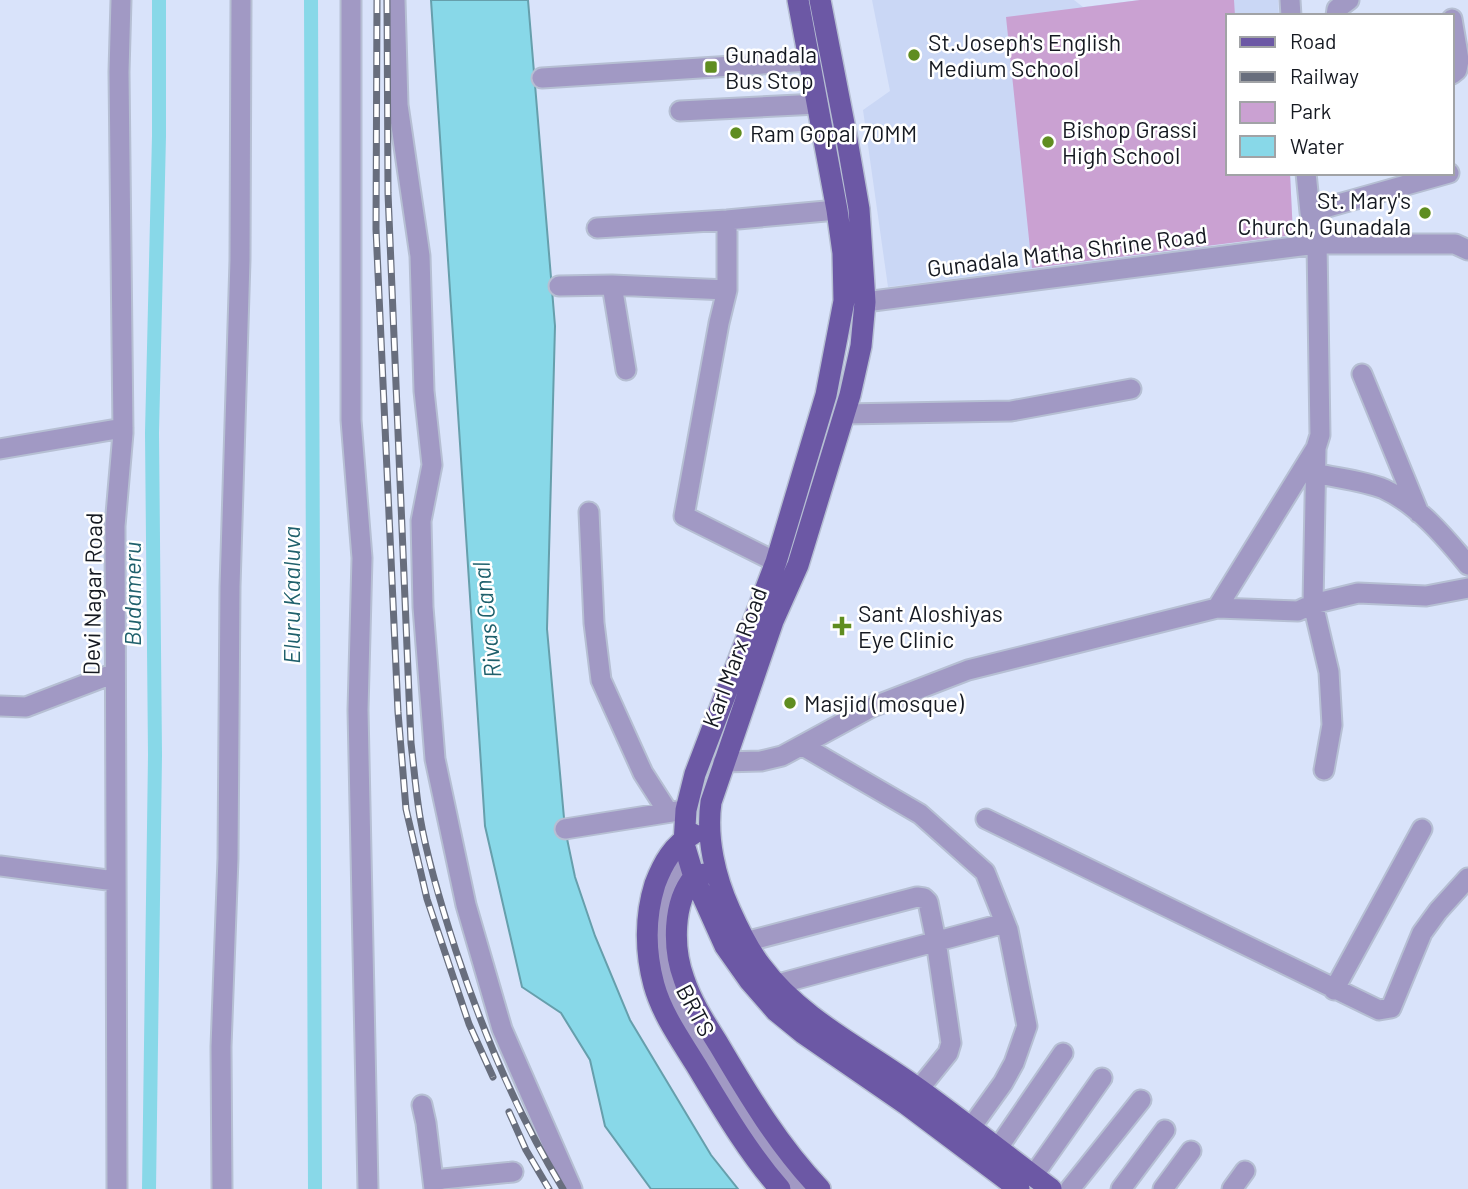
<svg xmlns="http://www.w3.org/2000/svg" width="1468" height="1189" viewBox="0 0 1468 1189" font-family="Barlow,sans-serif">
  <rect width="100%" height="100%" fill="#d9e3fa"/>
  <path fill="#cad7f5" d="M872,0H1074L1083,7L1140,0H1278L1279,16H1228V173H1290L1293,235L888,287L863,110L890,91Z"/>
  <path fill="#caa1d2" d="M1140,0H1234L1235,16H1228V173H1290L1293,235L1032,268L1006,17Z"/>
  <path fill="#88d8e8" stroke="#669fac" stroke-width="2" d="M431,0H528L555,326L547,629L565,829L575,877L595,936L630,1020L711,1155L738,1189H651L605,1126L590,1060L561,1013L522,987L485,826Z"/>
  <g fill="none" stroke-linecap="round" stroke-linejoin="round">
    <path stroke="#88d8e8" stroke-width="14" d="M311,0L315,1189
      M149,1189L155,755L152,433L159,136V0"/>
    <g stroke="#b6bfd3" stroke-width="23">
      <path id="minor" d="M351,0V420L362,558L358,710L368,1189
        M395,0L398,105L420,256L424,391L432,465L421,521L423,607L435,759L466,905L502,1029L572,1189
        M1290,0L1291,16
        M1336,16L1337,9L1349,0
        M1452,19L1459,60L1457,70L1452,74
        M542,78L810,61
        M680,111L818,104
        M1310,212L1449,173
        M727,220V290L719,323L684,516L776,562
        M597,228L727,220L837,210
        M612,285L626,370
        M559,286L612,285L727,290
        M865,302L1317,244H1455L1468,250
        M1362,374L1419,513
        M844,414L1011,411L1131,389
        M0,449L123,428
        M1316,449L1313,604L1329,672L1332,725L1324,770
        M1315,473C1336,478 1365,481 1384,489C1417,504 1445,537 1468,565
        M589,512L594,623L601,680L643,773L668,812
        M1217,608L1298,611L1313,604L1358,593L1426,596L1468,588
        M0,706L26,707L115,673
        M803,746L920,814L985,872L1008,930L1027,1026L1014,1063L1003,1083L970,1129
        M723,762L761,761L782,756L872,707L968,670L1217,608L1316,448L1320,435L1317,244L1310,212L1306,173
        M986,819L1379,1010L1391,1008L1422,933L1438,911L1468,878
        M565,829L678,811
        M684,840C672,876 660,911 663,950C666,992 690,1026 711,1061C738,1106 766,1149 800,1189
        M0,866L115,881
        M745,942L917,897L924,898L928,902L936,941L951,1043L948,1053L919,1089
        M778,984L1005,923
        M1334,990L1422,829
        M422,1105L426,1123L434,1189
        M998,1148L1063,1053
        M1033,1176L1102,1078
        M433,1180L513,1172
        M117,1189L115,526L123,433L119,72L121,0
        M222,1189L221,1047L228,858L230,587L240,260L241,0
        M1070,1189L1141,1100
        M1121,1189L1165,1130
        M1163,1189L1191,1151
        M1232,1189L1245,1171"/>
    </g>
    <g stroke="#b6bfd3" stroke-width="24">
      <path id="major" d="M798,0L837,210L843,253L844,301L826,395L776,562L695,774L686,810L684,844L694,877L725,946L749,980L776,1011L803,1033L906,1104L1019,1189
        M820,0L846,134L859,209L865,302L861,346L850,395L798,565L773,621L711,802C706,838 715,877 730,910C739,930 748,949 761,966C802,1021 866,1050 920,1090C964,1122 1007,1156 1051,1189
        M693,834C673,845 663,863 655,884C645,916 645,952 654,985C662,1014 680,1039 696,1065C722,1108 747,1151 780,1189
        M705,874L694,877C672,903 673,949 684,979C692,1003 706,1024 719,1045C749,1096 779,1146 820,1189"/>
    </g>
    <use href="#minor" stroke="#a199c4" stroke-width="19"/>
    <use href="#major" stroke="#6c58a5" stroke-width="21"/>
    <g stroke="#686e7d" stroke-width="7">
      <path id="rail" d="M377,0L376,229L398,712L406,809L427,899L469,1024L493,1077
        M387,0L388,193L411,743C414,768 416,793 420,817C428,863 442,908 456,951C484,1035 517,1114 563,1189
        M509,1112L526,1150L549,1189"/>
    </g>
    <use href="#rail" stroke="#fff" stroke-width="4.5" stroke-dasharray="13" stroke-linecap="butt"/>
  </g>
  <g fill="#5f8d20" stroke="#fff" stroke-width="2.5">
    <circle cx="914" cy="55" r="7"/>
    <rect x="704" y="60" width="14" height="14" rx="3.5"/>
    <circle cx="736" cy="133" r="7"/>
    <circle cx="1048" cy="142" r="7"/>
    <circle cx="1425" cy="213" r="7"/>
    <path d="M838.5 615.5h7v7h7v7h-7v7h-7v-7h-7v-7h7z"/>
    <circle cx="790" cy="703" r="7"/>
  </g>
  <g text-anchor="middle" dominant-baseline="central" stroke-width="5" stroke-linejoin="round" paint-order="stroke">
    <g font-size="23" fill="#151921" stroke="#fff" text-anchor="start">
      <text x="928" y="42">St.Joseph's English<tspan x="928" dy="26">Medium School</tspan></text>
      <text x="725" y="54">Gunadala<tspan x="725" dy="26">Bus Stop</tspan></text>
      <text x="1062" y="129">Bishop Grassi<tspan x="1062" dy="26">High School</tspan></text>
      <text x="750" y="133">Ram Gopal 70MM</text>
      <text x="1411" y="200" text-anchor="end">St. Mary's<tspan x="1411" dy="26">Church, Gunadala</tspan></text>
      <text x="858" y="613">Sant Aloshiyas<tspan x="858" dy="26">Eye Clinic</tspan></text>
      <text x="804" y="703">Masjid (mosque)</text>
    </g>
    <g font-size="23" fill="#151921" stroke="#fff">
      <text transform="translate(1067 251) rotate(-7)">Gunadala Matha Shrine Road</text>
      <text transform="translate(92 594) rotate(-89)">Devi Nagar Road</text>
      <text transform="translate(734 657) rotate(-70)">Karl Marx Road</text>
      <text transform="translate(696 1010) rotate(62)">BRTS</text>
    </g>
    <g font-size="24" font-style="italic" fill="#1f606c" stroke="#fff">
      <text transform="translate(131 594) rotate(-90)">Budameru</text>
      <text transform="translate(290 595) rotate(-90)">Eluru Kaaluva</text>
      <text transform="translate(486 620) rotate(-96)">Rivas Canal</text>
    </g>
  </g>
  <rect x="1226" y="14" width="228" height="161" fill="#ffffff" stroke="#a1a3a6" stroke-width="2"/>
  <rect x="1240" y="37" width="35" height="10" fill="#6c58a5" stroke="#a1a3a6" stroke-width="2"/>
  <text x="1290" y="49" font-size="21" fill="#151921">Road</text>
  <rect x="1240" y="72" width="35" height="10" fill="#686e7d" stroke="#a1a3a6" stroke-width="2"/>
  <text x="1290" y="84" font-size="21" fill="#151921">Railway</text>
  <rect x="1240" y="102" width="35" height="21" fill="#caa1d2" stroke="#a1a3a6" stroke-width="2"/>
  <text x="1290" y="119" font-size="21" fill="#151921">Park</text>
  <rect x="1240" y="136" width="35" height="21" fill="#88d8e8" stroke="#a1a3a6" stroke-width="2"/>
  <text x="1290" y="154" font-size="21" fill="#151921">Water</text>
</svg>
